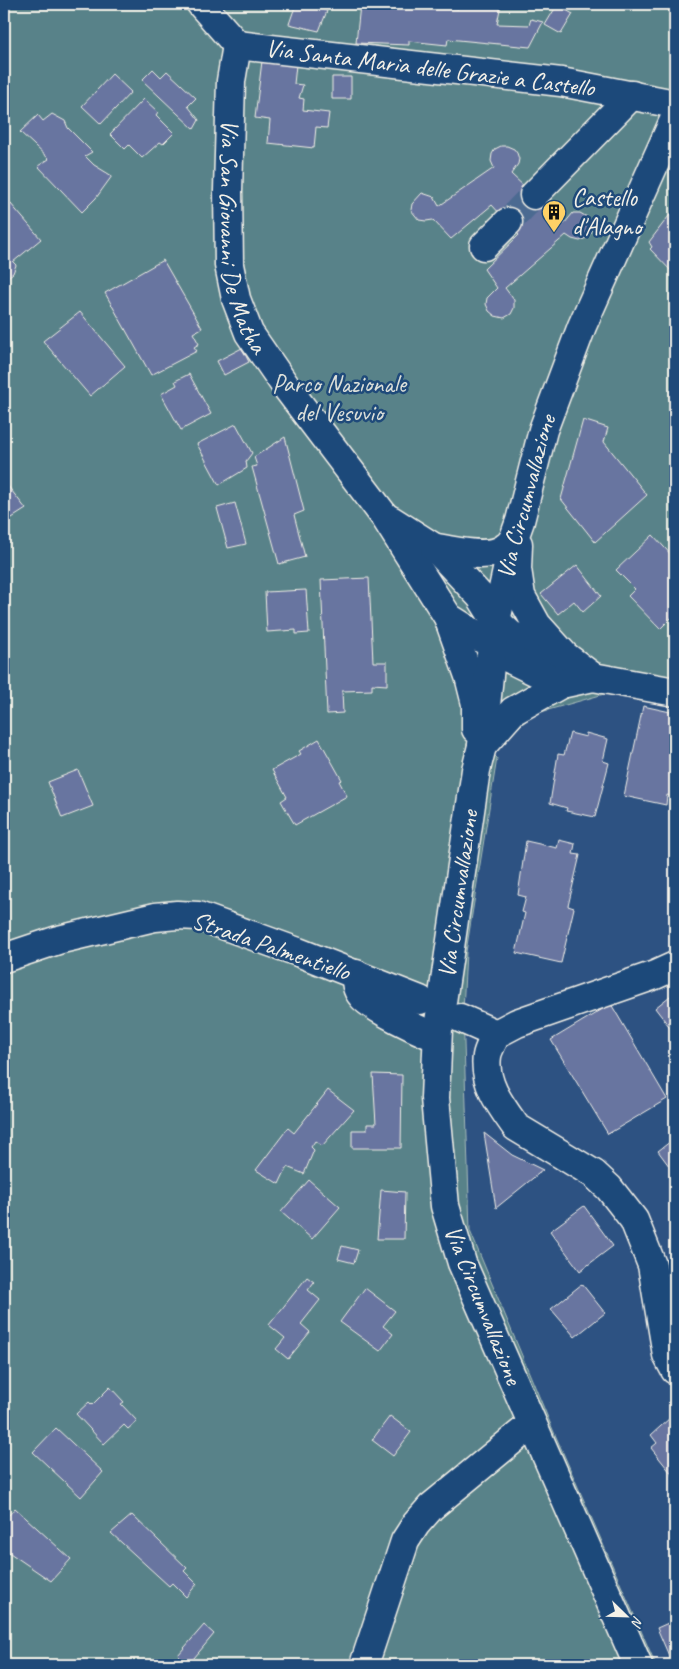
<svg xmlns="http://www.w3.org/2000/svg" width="679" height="1669" viewBox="0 0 679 1669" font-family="Caveat,sans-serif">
  <rect width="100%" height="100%" fill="#2d5282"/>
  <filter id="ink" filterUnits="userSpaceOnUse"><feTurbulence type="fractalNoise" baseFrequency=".02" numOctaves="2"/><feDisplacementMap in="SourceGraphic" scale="10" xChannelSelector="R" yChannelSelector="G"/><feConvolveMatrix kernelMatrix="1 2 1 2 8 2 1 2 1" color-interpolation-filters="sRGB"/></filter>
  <g filter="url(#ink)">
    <path fill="#588289" stroke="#a6bab8" d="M4,4H675V701L618,690L534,714L490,751L497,758L466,952L463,1011L470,1231L553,1430L656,1665H4Z"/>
    <path fill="#6774a0" stroke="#f4f1e8" d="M296,4H314L313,6L327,11L319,31L289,24Z
      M377,4H429L458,9L459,4H501L497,24L529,25L531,19L543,22L530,47L448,39L447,45L409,41V45L356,43L360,5L376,7Z
      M557,5L573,14L561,34L545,25Z
      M262,61L296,65L294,84L303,85L299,98L304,99L303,110L329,113L327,128L316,127L314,148L268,143L270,120L255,118Z
      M153,69L161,77L167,71L196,98L188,106L199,120L194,129L142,80Z
      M112,74L131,92L101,124L82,106Z
      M332,77H351V99H332Z
      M144,99L158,112L156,115L174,133L163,144L160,142L142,158L129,145L125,149L110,134Z
      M52,114L65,121L68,128L92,152L85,156L94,165L112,176L96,198L82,212L38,166L49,159L20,132L38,115L43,121Z
      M501,146H507L514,149L517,153L519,159L518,164L511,174L564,224L573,213H580L587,217L591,222L592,231L588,237L580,241L572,239L566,235L505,288L514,300V308L511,314L504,318L495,316L489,311L486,304L487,298L497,288L484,269L519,235L492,205L451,239L433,220L426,221L419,220L411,210L412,204L422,193L434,197L439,206L494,168L491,161L492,154L495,149Z
      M4,196L41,239L13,262L16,265L13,273L4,280Z
      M675,208V275L650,249L652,247L649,242Z
      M163,260L202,328L193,333L199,344L194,347L197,351L151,375L105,293Z
      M80,312L125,366L90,396L43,341Z
      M242,348L249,362L224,375L217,361Z
      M189,374L211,414L181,430L161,394L177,385L175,381Z
      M583,420L608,428L604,442L647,495L595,542L561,499Z
      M236,424L252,453L246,461L247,468L219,485L197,444Z
      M285,437L304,511L294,515L305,557L279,564L252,467L257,466L254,457Z
      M4,481L26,509L4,523Z
      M235,503L246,544L228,548L217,508Z
      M653,535L675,559V614L660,629L628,596L635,589L616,570Z
      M577,565L601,596L583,612L574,601L558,614L541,594Z
      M369,578L373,662H387V685L372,684V690L342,691L343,713L327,714L321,580Z
      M306,590L309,633L296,634V630L267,632L265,592Z
      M643,706L675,713V797L667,795L666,805L624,796Z
      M570,733L586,737V733L608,739L603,761L609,763L595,817L566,811L567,808L550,803L558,754L564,755Z
      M319,739L342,780L339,781L347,796L295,825L281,801L287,797L272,770L301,754L299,751Z
      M78,770L93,806L62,818L48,782Z
      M559,840L575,844L573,854L580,855L568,906L574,908L561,963L516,953L525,913L522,912L526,897L518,895L526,841L557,848Z
      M675,992V1034L655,1008Z
      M611,1004L667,1099L608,1134L551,1040Z
      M373,1074L402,1075L401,1148H352V1130H367V1124H376Z
      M328,1090L354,1110L322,1146L315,1141L311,1147L314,1150L304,1174L287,1167L279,1184L256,1170L288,1128L294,1133Z
      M484,1133L512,1155L543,1170L496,1208Z
      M675,1138V1174L658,1151Z
      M309,1180L340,1207L312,1239L281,1212Z
      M381,1190L405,1192L404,1239H377Z
      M584,1206L613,1246L580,1271L550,1231Z
      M342,1246L358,1250L354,1263L338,1259Z
      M307,1277L314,1282L308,1290L320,1300L301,1324L310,1332L288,1359L276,1349L285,1338L269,1325Z
      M582,1284L605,1313L575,1337L551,1309Z
      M365,1288L395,1311L383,1326L393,1334L380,1351L340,1322Z
      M110,1387L124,1402L121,1404L137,1421L128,1429L124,1425L104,1444L76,1414L89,1402L92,1405Z
      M390,1416L411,1432L393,1456L372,1440Z
      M670,1418L675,1424V1478L651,1448L657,1443L651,1435Z
      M56,1428L103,1472L81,1497L33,1452Z
      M15,1508L71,1559L51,1581L4,1549V1510L9,1515Z
      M132,1515L187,1568L184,1571L197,1584L186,1597L172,1583L169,1586L111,1533Z
      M675,1620V1665H673L657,1628Z
      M204,1625L214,1634L189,1664L178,1655Z"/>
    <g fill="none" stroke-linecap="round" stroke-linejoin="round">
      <path stroke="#4b6a91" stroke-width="28" stroke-dasharray="28 14" stroke-linecap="butt" d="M508,222L534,195"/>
      <g stroke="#f4f1e8" stroke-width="31">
        <g id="minor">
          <path d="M201,4L237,45L561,82L675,104"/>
          <path id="s1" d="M237,45L231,81L228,191L229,265L236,299L249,333L287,388L385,517L448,617L469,676L476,704V729"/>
          <path d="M534,195L632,95"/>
          <path d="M484,246L508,222"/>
          <path d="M391,520L435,548L481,597L496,621L511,635L559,653"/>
          <path d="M518,544L517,569L521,596L537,625L565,656L593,677L675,692"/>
          <path d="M435,548C454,550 490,561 506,547C509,545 512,541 514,538"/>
          <path d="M448,617L492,645L506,657L561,684"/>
          <path d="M482,746L513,711L561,684L593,677"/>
          <path d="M4,958L58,940L155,917L177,915L198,916L298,952L420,1000"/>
          <path d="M356,974C356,983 356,989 362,996C371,1008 421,1031 437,1038"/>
          <path d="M460,1018L496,1034"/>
          <path d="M496,1034C494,1040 488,1049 487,1056C483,1083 501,1106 516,1127L594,1174L609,1188L634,1220L652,1265L667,1355L675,1370"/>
          <path d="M496,1034L517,1023L655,975L675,966"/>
          <path d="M364,1665L405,1541L416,1524L431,1507L532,1424"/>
        </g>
      </g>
      <g stroke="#f4f1e8" stroke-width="31">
        <g id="major">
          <path id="s2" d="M638,1665L462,1263L445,1206L435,1098L438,1029L476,770L482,746L492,645L496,621L514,538L520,521L543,430L582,326L675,118"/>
        </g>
      </g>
      <use href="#minor" stroke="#1f4a7a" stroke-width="28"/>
      <use href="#major" stroke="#1f4a7a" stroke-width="28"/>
    </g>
  </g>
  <defs>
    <g id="building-pin" transform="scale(1.25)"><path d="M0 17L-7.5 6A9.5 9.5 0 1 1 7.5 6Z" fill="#ffd166" stroke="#1f4a7a"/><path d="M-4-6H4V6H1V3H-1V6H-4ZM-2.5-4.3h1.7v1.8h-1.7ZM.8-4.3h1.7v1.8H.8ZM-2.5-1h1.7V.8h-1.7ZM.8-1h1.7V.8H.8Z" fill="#111"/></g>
  </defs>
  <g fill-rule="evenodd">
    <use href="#building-pin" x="554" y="212"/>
  </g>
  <g text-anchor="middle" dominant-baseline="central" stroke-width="5" stroke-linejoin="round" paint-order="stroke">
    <g font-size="25" fill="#f4f1e8" stroke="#1f4a7a">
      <text transform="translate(430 68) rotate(7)">Via Santa Maria delle Grazie a Castello</text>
      <text stroke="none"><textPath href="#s1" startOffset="194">Via San Giovanni De Matha</textPath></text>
      <text stroke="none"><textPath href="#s2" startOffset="1216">Via Circumvallazione</textPath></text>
      <text transform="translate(458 894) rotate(-82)">Via Circumvallazione</text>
      <text transform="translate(271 946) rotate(19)">Strada Palmentiello</text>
      <text transform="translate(483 1305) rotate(68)">Via Circumvallazione</text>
    </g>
    <g font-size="25" fill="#f4f1e8" stroke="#1f4a7a" text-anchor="start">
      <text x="572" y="198">Castello<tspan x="572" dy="29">d'Alagno</tspan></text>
    </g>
    <g font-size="25" fill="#dde0da" stroke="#1f4a7a">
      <text x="339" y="384">Parco Nazionale<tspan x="339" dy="29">del Vesuvio</tspan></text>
    </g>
  </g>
  <rect width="679" height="1669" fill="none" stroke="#1f4a7a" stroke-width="20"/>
  <rect x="10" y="10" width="659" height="1649" fill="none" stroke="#f4f1e8" stroke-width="2" filter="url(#ink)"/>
  <g transform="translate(626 1616) rotate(113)" stroke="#1f4a7a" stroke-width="4" paint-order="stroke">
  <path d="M0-4L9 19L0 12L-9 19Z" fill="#f4f1e8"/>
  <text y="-8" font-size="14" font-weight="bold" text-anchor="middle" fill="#f4f1e8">N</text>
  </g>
</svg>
